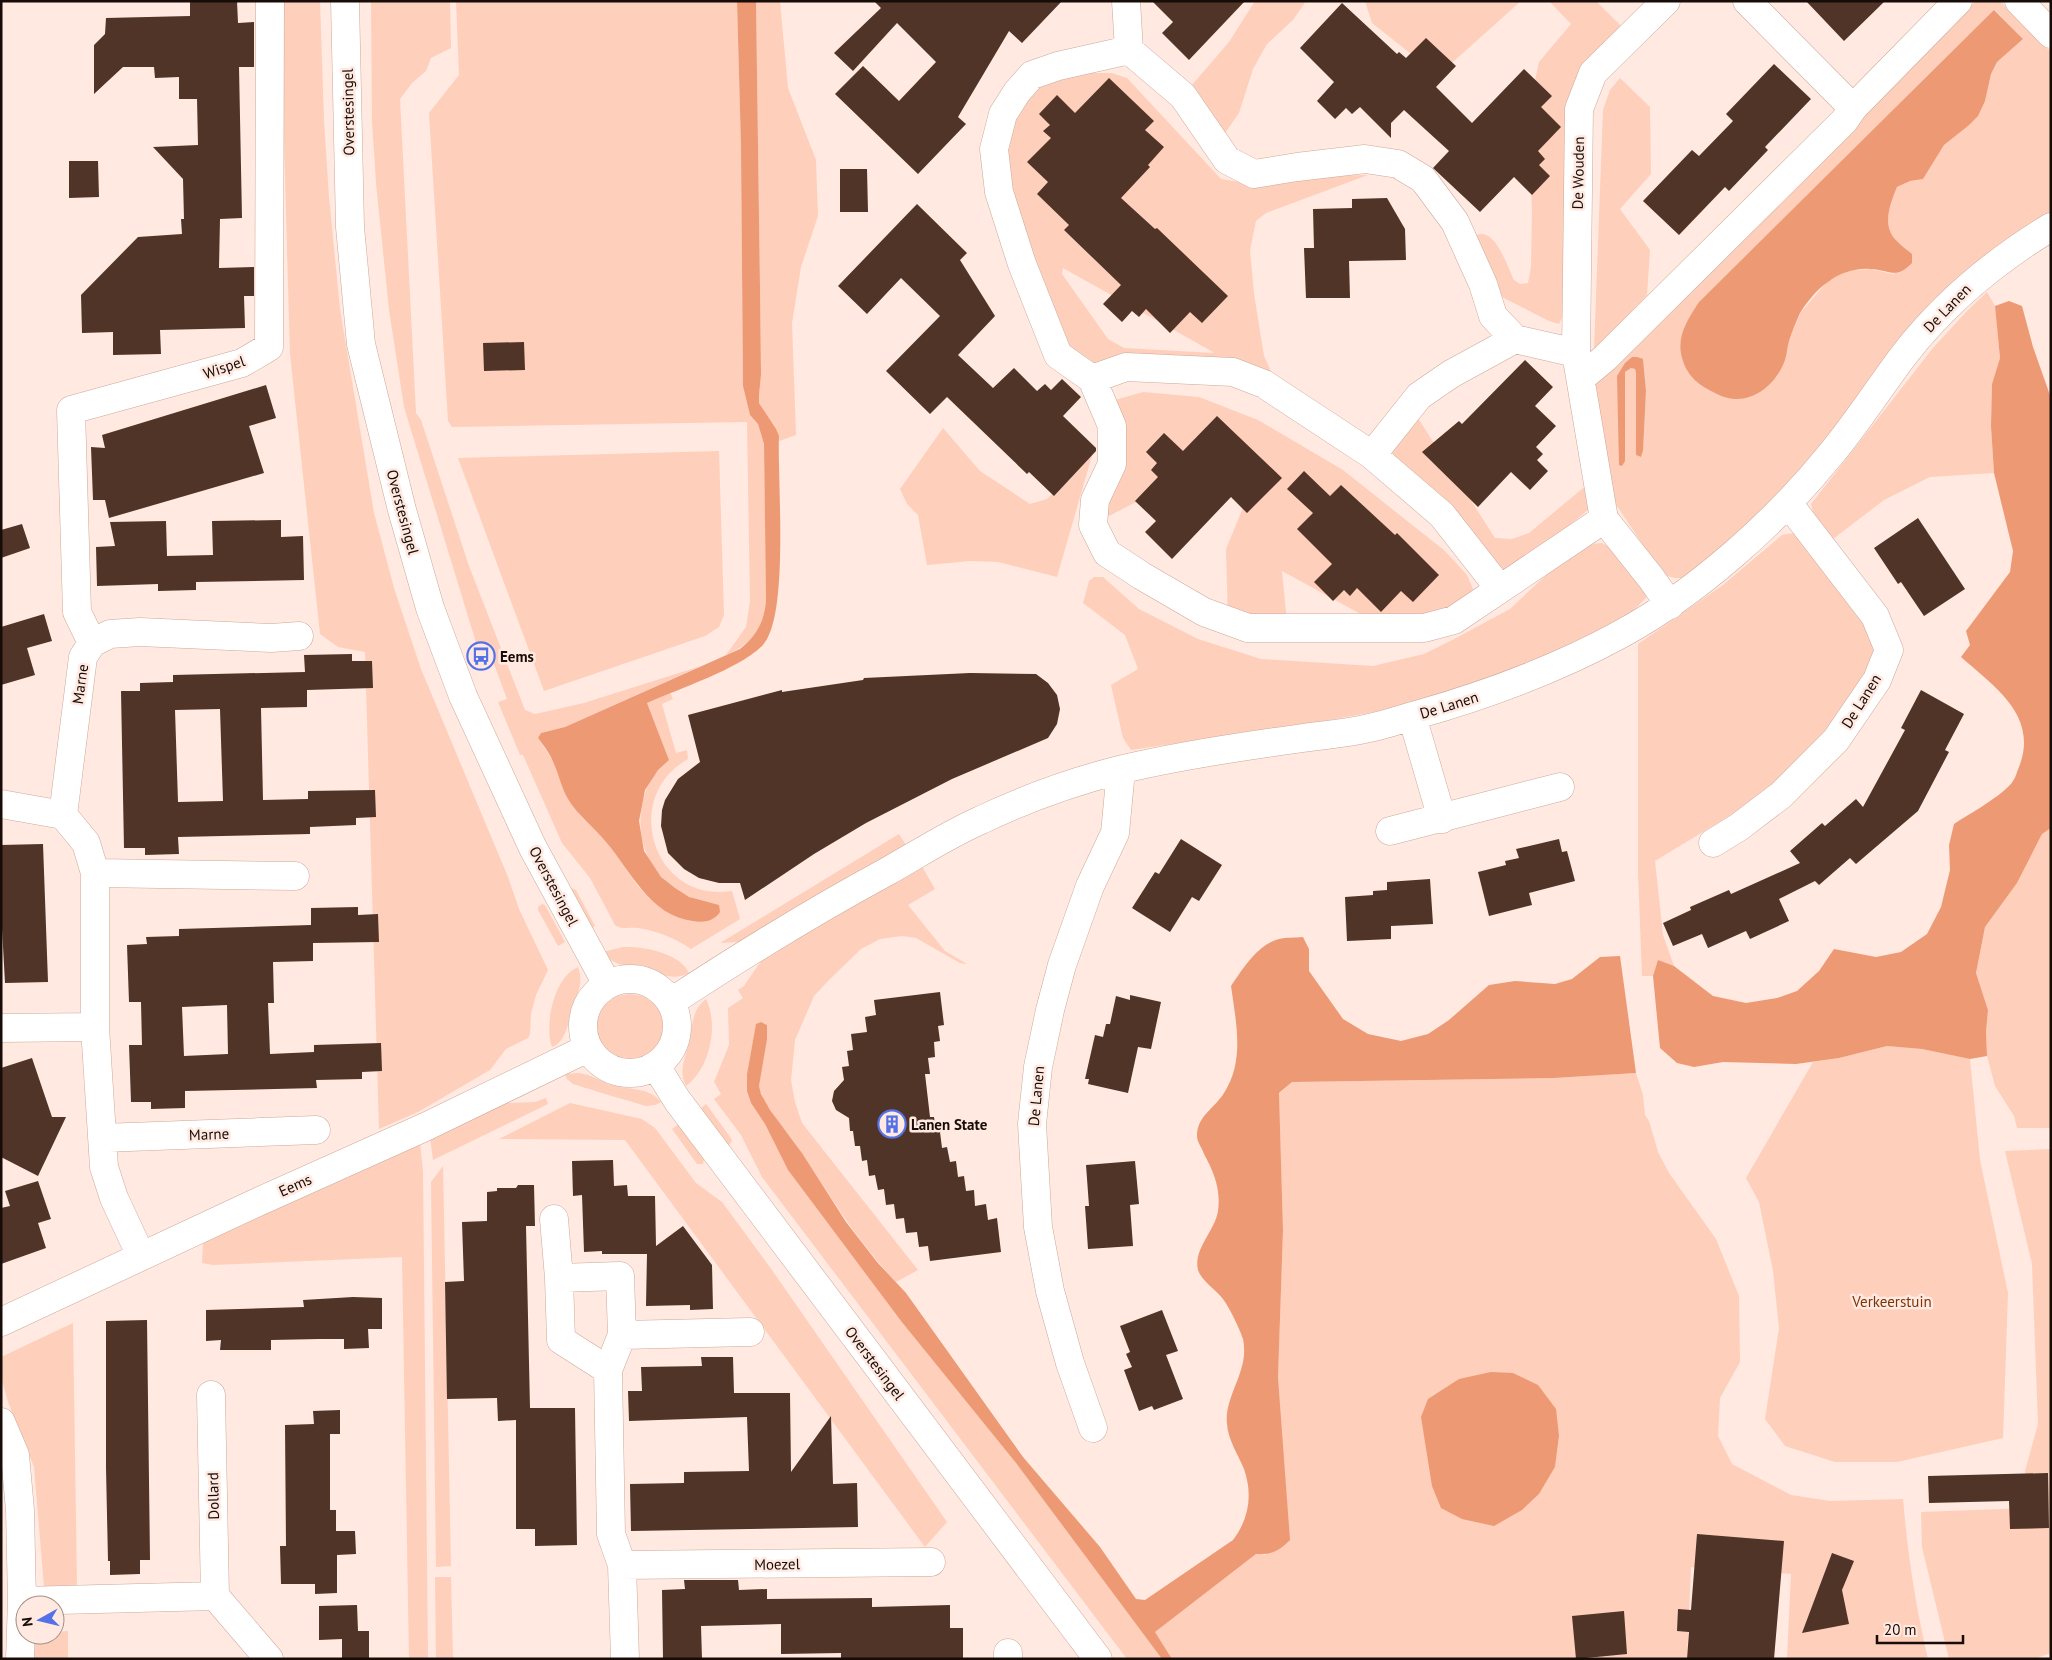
<svg xmlns="http://www.w3.org/2000/svg" width="2052" height="1660" viewBox="0 0 2052 1660" font-family="'PT Sans',sans-serif">
  <rect width="100%" height="100%" fill="#ffe9e0"/>
  <path fill="#fecfbb" fill-rule="evenodd" d="M280,1H320L324,121L329,197L340,309L374,513L394,588L421,669L508,877L519,909L548,970L536,995L531,1014L530,1034L528,1038L506,1049L490,1070L418,1112L379,1129L365,652L338,647L320,634L290,354Z
    M371,1H450L451,48L431,58L426,71L412,83L400,99L416,413L421,420L469,566L525,710L535,714L584,703L701,666L565,727L541,733L538,738L553,761L568,799L583,819L598,832L612,849L637,885L649,898L667,912L718,905C709,903 698,901 689,897C652,880 635,843 642,805C645,788 654,770 669,760L647,703L670,693L673,699L662,704L676,753L687,750L688,759C620,797 653,904 732,891L740,919L691,949C675,938 657,931 638,928C630,927 621,930 615,925L590,878L562,843L523,755H520L498,702L507,699L488,648L478,649L404,407L389,310L376,183L372,121Z
    M456,1H737L741,147L743,386L750,415L758,424L764,444L766,601C763,630 752,643 726,655L746,627L750,601L747,422L452,427L448,421L429,113L459,75Z
    M756,1H780L788,88L816,160L818,216L801,267L792,323L796,435L779,441V436L759,403V395L761,375L760,288Z
    M1255,1H1306L1293,20L1267,44L1253,69L1239,113L1218,143L1179,100L1229,42Z
    M1365,1H1521L1444,70L1430,69L1372,23Z
    M1549,1H1596L1627,32L1596,57L1564,314L1559,324L1549,321L1488,290L1458,241C1465,238 1474,235 1481,234C1497,233 1508,268 1514,280L1520,284L1528,283L1531,267L1532,211L1530,168L1534,85L1539,62L1571,24Z
    M1976,1H2000L2051,52V215L1818,453L1780,496L1687,578H1675L1663,575L1615,503L1590,381ZM1995,10L2023,39L1997,62L1991,74L1985,101L1968,126L1944,145L1923,179L1910,181L1897,187C1891,202 1882,223 1894,238C1899,244 1906,249 1912,254L1893,274L1870,269L1845,271L1826,283L1801,312L1788,343L1785,360L1776,378L1699,302ZM1632,357L1643,360L1646,391L1643,451L1641,457L1636,455V373L1635,369L1631,368L1625,372L1624,465L1625,363Z
    M1084,73H1112L1127,78L1221,179L1246,183L1311,176L1368,175L1266,213L1256,221L1250,250L1254,294L1264,356L1284,400L1219,375L1102,369L1073,359L1057,337L1006,173L1004,145L1027,95L1047,80ZM1063,268L1213,352V353L1124,348L1108,339L1062,274Z
    M1620,78L1650,107L1651,174L1620,209L1650,250L1647,295L1594,350L1603,110L1610,90Z
    M1987,292L1995,306L2000,358L1992,384L1991,426L1994,473L1930,477L1884,500L1833,539L1813,512L1811,504L1933,348L1968,310Z
    M1143,392L1199,397L1258,420L1343,470L1445,551L1467,575L1473,589L1469,603L1399,635L1282,571L1288,633L1228,623L1226,549L1242,510L1243,491L1231,454L1091,525L1108,402Z
    M1416,415L1495,538L1512,539L1529,533L1588,484V510L1514,571L1494,570L1385,459Z
    M943,428L980,471L1030,504L1047,499L1093,452L1057,577L998,562L970,561L927,565L918,515L907,504L900,489Z
    M719,451L724,615L719,627L705,636L544,691L458,458Z
    M1794,533L1807,543L1866,628L1874,651L1870,676L1849,709L1767,793L1655,861L1663,935L1674,966L1658,961L1653,976H1642L1638,871V644L1723,585L1782,535Z
    M1602,543L1623,554L1646,587V598L1633,611L1598,630L1506,674L1401,707L1313,723L1131,750L1123,738L1111,685L1138,669L1125,635L1083,603L1089,581L1094,577H1103L1139,609L1198,639L1261,659L1373,666L1424,654L1458,637L1510,609L1543,578L1583,545Z
    M2051,828V1128H2017L2014,1116L1995,1086L1987,1056L1986,1032L1988,1010L1976,973L1985,927L2017,883L2042,834Z
    M899,834L906,845L749,941L720,943Z
    M920,863L935,889L908,905L945,951L967,964L960,963L916,938L902,936L880,939L861,949L829,980L814,996L795,1040L791,1080L795,1102L802,1123L918,1270L896,1282C859,1243 831,1198 802,1153C788,1131 765,1111 759,1086L767,1029V1025L761,1022L756,1025L747,1074V1091L751,1103L765,1124L788,1170L901,1321L1016,1463L1162,1659H1127L762,1177L741,1135L714,1099L721,1094L714,1082L729,1045L728,1008L743,998L738,990L744,986L761,961Z
    M571,888L576,890L595,926L588,930L569,890Z
    M542,904L545,905L565,942L558,946L538,910V907Z
    M623,947C643,946 680,953 689,973C674,981 661,974 646,970C631,966 613,967 603,952Z
    M578,967C584,983 577,996 572,1010C568,1023 566,1042 552,1047C544,1025 554,977 578,967Z
    M596 1028a34 34 0 1 1 68 0a34 34 0 1 1-68 0Z
    M706,999C719,1025 710,1069 686,1086C679,1072 684,1061 688,1047C693,1030 690,1011 706,999Z
    M1887,1046L1922,1049L1970,1059L1980,1160L2008,1293L2003,1438L1897,1462H1835L1785,1446L1765,1419L1779,1328L1773,1271L1759,1202L1746,1178L1813,1062L1839,1058Z
    M578,1073C591,1074 600,1081 612,1085C628,1090 650,1087 661,1102L655,1105L646,1106L605,1094L573,1084L567,1079L565,1074Z
    M1636,1073L1643,1095L1645,1115L1649,1121L1658,1152L1669,1173L1716,1239L1739,1296L1740,1362L1720,1398L1718,1436L1732,1464L1791,1495L1830,1501L1903,1499C1908,1556 1915,1603 1928,1659H1787L1791,1574L1691,1567L1687,1659H1172L1155,1632L1256,1554L1266,1555L1278,1378L1283,1230L1279,1094L1292,1082L1554,1078ZM1421,1417L1559,1436L1555,1467L1539,1494L1522,1510L1426,1444Z
    M546,1098L548,1104L433,1160L430,1137L507,1103L535,1102Z
    M570,1103L642,1119L655,1128L696,1183L722,1202L772,1270L947,1522L925,1547L625,1140L499,1139Z
    M706,1104L731,1138L732,1141L729,1145L726,1144L700,1109Z
    M679,1124L704,1159L703,1164H697L672,1129Z
    M420,1142L423,1172L428,1659H409L402,1257L213,1265L202,1263L203,1243Z
    M2051,1149V1653L2034,1659H1949L1922,1547L1921,1512L2027,1508L2025,1471L2038,1424L2032,1264L2005,1151Z
    M443,1166L451,1566L436,1567L431,1182Z
    M73,1323L77,1588L44,1587L34,1467L8,1402L1,1377V1357Z
    M435,1577H451L453,1659H436Z
    M68,1631V1659H29L28,1635H55V1632Z"/>
  <path fill="#ed9974" d="M737,1H756L760,288L761,375L759,395V403L776,429L779,436C777,479 790,619 762,646C737,670 680,688 647,703L669,760L658,770L645,790L639,821L644,851L661,877L675,888L689,897L719,905L720,912C714,921 704,923 693,921C650,916 631,871 606,842C594,827 578,816 568,799C562,789 559,775 554,764C551,755 544,746 538,738L541,733L565,727L740,649C757,635 764,622 766,601L764,444L758,424L750,415L743,386L741,147Z
    M1994,10L2023,39L1997,62L1991,74L1985,101L1978,116L1968,126L1944,145L1923,179L1910,181L1897,187C1891,202 1882,223 1894,238C1899,244 1906,249 1912,254V263C1895,280 1891,270 1870,269C1855,268 1840,273 1828,282C1818,288 1806,303 1800,313C1796,322 1792,332 1789,341C1787,347 1787,354 1785,360C1775,388 1746,409 1717,394C1699,385 1688,378 1682,358C1676,336 1688,319 1699,302Z
    M2009,301L2022,306L2033,347L2051,398V828L2042,834L2017,883L1985,927L1976,973L1988,1010L1986,1032L1987,1056L1970,1059L1922,1049L1887,1046L1839,1058L1796,1064L1723,1062L1694,1067L1677,1063L1660,1048L1653,976L1658,960L1674,966L1713,996L1746,1003L1777,998L1797,991L1819,971L1834,949L1876,957L1901,952L1927,934L1941,907L1950,870L1949,845L1954,824C1969,814 2004,795 2013,781C2016,777 2017,771 2019,767C2039,716 1995,687 1961,657L1970,645L1966,631L2010,572L2013,551L1994,473L1991,426L1992,384L2000,358L1995,306Z
    M1632,357H1637L1643,359L1646,391L1643,451L1641,457L1636,455V373L1635,369L1631,368L1625,372V461L1622,466L1619,465L1617,376L1625,363Z
    M1303,937L1309,949V971L1343,1019L1368,1034L1401,1041L1428,1034L1449,1020L1489,985L1515,981L1555,984L1572,979L1600,957L1620,956L1636,1073L1554,1078L1292,1082L1279,1093L1283,1230L1278,1378L1290,1540C1279,1551 1271,1555 1256,1554L1155,1632L1172,1659H1162L1016,1463L901,1321L788,1170L765,1124L751,1103L747,1091V1074L756,1024L761,1022L767,1025V1039L759,1086L761,1094L770,1110L802,1153L846,1222L877,1262L906,1293L1023,1457L1100,1547L1136,1599L1145,1600L1233,1540C1249,1519 1253,1495 1244,1469C1238,1454 1228,1440 1227,1424C1224,1395 1250,1371 1243,1339C1240,1329 1229,1307 1223,1299C1216,1290 1201,1280 1198,1270C1193,1249 1215,1231 1218,1211C1221,1190 1214,1172 1204,1154C1202,1148 1197,1142 1197,1136C1197,1116 1214,1109 1224,1093C1245,1061 1236,1022 1231,986C1243,969 1257,945 1279,939C1286,937 1295,938 1303,937Z
    M1491,1372L1513,1373L1538,1385L1556,1409L1559,1436L1555,1467L1539,1494L1522,1510L1494,1526L1462,1519L1441,1508L1432,1486L1421,1417L1428,1399L1459,1379Z"/>
  <path fill="#4f3427" fill-rule="evenodd" d="M190,1H237L238,23L254,22V67H239L242,218L220,219L219,268L254,267V296H244L245,328L160,330L161,354L113,355V332L82,333L81,295L138,237L182,234L181,219H184L183,179L153,147L198,145L197,99H179V77L155,78L154,67H123L94,94V45L105,34L106,18L190,16Z
    M874,1H1062L1022,43L1009,31L958,117L966,124L918,174L835,94L863,66L899,101L936,62L897,23L853,71L834,53L881,8Z
    M1152,1H1245L1189,60L1162,33L1173,22Z
    M1806,1H1885L1844,41Z
    M1342,3L1397,54L1399,52L1406,58L1426,38L1456,66L1436,87L1472,123L1524,69L1552,96L1541,107L1561,127L1538,151L1545,159L1539,165L1550,176L1532,195L1514,177L1480,212L1433,168L1449,151L1404,110L1391,123V138L1360,107L1352,114L1346,108L1335,119L1317,101L1334,82L1300,48Z
    M1774,64L1811,99L1765,147L1768,150L1729,191L1725,187L1679,235L1643,201L1692,150L1699,156L1733,121L1726,114Z
    M1109,78L1154,121L1145,130L1164,147L1148,165L1150,167L1121,198L1155,229L1157,228L1228,296L1202,323L1190,312L1170,333L1146,309L1139,317L1132,311L1122,322L1103,304L1121,285L1064,230L1069,225L1037,194L1048,182L1027,162L1051,138L1043,131L1050,125L1039,114L1057,95L1075,113Z
    M69,161H98L99,197L69,198Z
    M840,169H867L868,212H840Z
    M1387,198L1405,229L1406,260L1349,261L1350,298H1306L1304,248H1314L1313,209L1352,208V199Z
    M917,204L967,253L960,260L995,316L958,355L993,388L1014,368L1037,391L1045,384L1051,390L1062,379L1081,397L1063,416L1096,448V451L1054,496L1029,472L1027,474L947,397L930,414L886,371L940,316L901,278L867,314L838,286Z
    M524,342L525,370L484,371L483,343Z
    M1525,360L1553,387L1535,406L1556,426L1536,447L1543,454L1537,460L1548,471L1530,490L1511,472L1478,507L1422,452L1459,421L1462,424Z
    M266,385L276,418L249,426L264,473L109,518L105,500H93L91,447L105,448L102,435Z
    M1217,416L1282,478L1247,513L1231,497L1172,559L1145,532L1156,521L1135,501L1158,477L1151,470L1157,463L1146,452L1164,433L1183,451Z
    M1304,471L1330,496L1341,485L1395,535L1397,533L1439,575L1413,602L1401,591L1381,612L1357,588L1350,596L1344,590L1333,601L1314,582L1332,564L1297,529L1313,513L1287,489Z
    M1918,518L1965,589L1924,616L1901,582L1898,584L1874,548Z
    M281,520V537L303,536L304,580L196,582V590L158,591V584L97,586L96,547L115,546L110,522L166,521L167,556L213,555L212,521Z
    M22,524L30,548L1,558V530Z
    M44,614L52,641L27,648L35,675L1,685V627Z
    M352,654V661H372L373,688L307,690V707L261,708L263,800L308,799V791L375,790L376,817L356,818V825L310,827V834L178,837L179,854L145,855V848H124L121,691H140V683L173,682V675L305,672L304,655ZM220,709L223,801L178,802L175,710Z
    M970,673L1036,674L1048,683L1057,695L1060,709L1057,724L1048,738L952,779L866,823L814,854L745,900L740,883H719L699,878L684,869L668,853L661,826L662,810L665,800L678,779L700,762L688,715L782,690V692L863,680L864,678Z
    M1921,690L1964,714L1945,750L1949,752L1918,811L1856,864L1850,858L1819,885L1815,881L1779,899L1789,921L1750,939L1746,931L1708,948L1702,934L1673,946L1663,923L1691,910L1690,907L1729,890L1731,894L1800,863L1790,851L1822,823L1825,826L1856,799L1863,807L1905,730L1901,728Z
    M1181,839L1222,865L1199,901L1192,897L1170,932L1132,908L1155,872L1159,874Z
    M1559,839L1562,852L1567,851L1575,881L1529,893L1532,905L1489,916L1478,872L1506,865L1505,861L1519,858L1516,849Z
    M43,844L48,982L5,983L1,910V845Z
    M1430,879L1433,924L1391,926V939L1347,941L1345,897L1373,895V891L1387,890V882Z
    M358,907V915L378,914L379,942L313,943V961L273,962L274,1003H268L270,1054L314,1052V1045L381,1043L382,1071L362,1072V1079L316,1080L317,1088L185,1091V1108L151,1109V1102H131L129,1045H142L141,1002H129L127,945L147,944L146,937L179,936V929L311,925V908ZM227,1005L228,1054L184,1056L182,1007Z
    M940,992L944,1025L938,1026L940,1041L934,1042L935,1057L928,1058L930,1074H925L930,1117H934L936,1132H940L942,1148L947,1147L950,1162L956,1161L958,1177L964,1176L966,1191L974,1190L975,1206L986,1204L988,1220L997,1218L1001,1252L930,1261L928,1246L919,1247L917,1232L906,1233L904,1218L896,1219L894,1204L886,1205L884,1189L878,1190L875,1175L869,1176L867,1160L862,1161L860,1146H855L853,1131H850L849,1118L836,1110L832,1101L834,1091L844,1080L842,1067L849,1066L847,1051L853,1050L851,1034L867,1032L865,1017L876,1015L874,1000Z
    M1130,995L1161,1002L1151,1049L1138,1047L1128,1093L1088,1084L1089,1079H1085L1095,1035L1103,1037L1106,1024H1110L1116,996L1130,1000Z
    M32,1058L52,1117H66L38,1176L1,1157V1068Z
    M613,1160L614,1186L627,1185L628,1196H655L656,1246L683,1226L712,1265L713,1309L690,1310V1305L646,1306L647,1254H602V1251L584,1252L582,1195L573,1196L572,1161Z
    M1135,1161L1139,1204L1130,1205L1133,1246L1088,1249L1085,1206H1089L1086,1165Z
    M38,1181L51,1219L38,1223L46,1248L1,1264V1208L10,1206L5,1191Z
    M518,1185H534L535,1226H526L530,1408H575L577,1545L535,1546V1529H516V1420L498,1421L497,1398L447,1399L445,1282L464,1281L462,1222L487,1221V1192L497,1191V1188H516Z
    M353,1297L382,1298V1329H368L369,1348L344,1349V1339H319L271,1340V1350H220L221,1340L206,1341V1310L304,1307L303,1300Z
    M1162,1310L1178,1351L1166,1355L1183,1399L1154,1410L1152,1406L1139,1411L1124,1370L1132,1367L1126,1354L1130,1352L1120,1326Z
    M147,1320L150,1560H140V1574L110,1575V1561H108L106,1468V1321Z
    M701,1357H733L734,1393H790L791,1472L831,1416L833,1484L857,1483L858,1527L631,1531L630,1484L684,1483V1472L749,1471L747,1417L629,1421L628,1391H642L641,1367L702,1366Z
    M340,1410V1434H330V1510H336V1531H355L356,1554L337,1555V1593L315,1594V1584H281L280,1546H286L285,1425L314,1424L313,1411Z
    M2048,1473L2049,1528L2010,1529L2009,1501L1929,1503L1928,1476Z
    M1697,1534L1784,1541L1774,1659H1687L1689,1632L1677,1631L1678,1609L1691,1610Z
    M1832,1553L1854,1561L1842,1590L1849,1624L1802,1633Z
    M684,1580H738L739,1590L767,1589V1599L872,1598V1607L950,1605V1628H963V1659H841V1653L781,1654V1624L701,1626L702,1659H663L662,1590L685,1589Z
    M357,1605L358,1631H369V1659H342V1639L319,1640V1606Z
    M1624,1611L1627,1654L1576,1659L1572,1616Z"/>
  <g fill="none" stroke-linecap="round" stroke-linejoin="round">
    <g stroke="#cba99a" stroke-width="29">
      <path id="minor" d="M345,1L350,227L361,344L402,510L430,608L463,696L533,848L607,984
        M1126,1L1129,50L1183,96L1227,160L1254,174L1297,167L1365,159L1398,164L1423,179L1455,222L1483,284L1493,316L1515,339L1576,353
        M1666,1L1593,73L1579,109L1576,353L1604,519L1651,578L1670,605
        M1747,1L1853,108
        M2019,1L2051,34
        M1581,378L1605,358L1844,121L1853,108L1958,1
        M1092,379L1058,355L1022,264L999,192L994,149L1003,114L1017,92L1032,75L1058,66L1129,50
        M1372,455L1419,396L1451,374L1515,339
        M1500,589L1442,515L1372,455L1264,384L1233,372L1126,367L1092,379L1112,426V464L1095,500L1093,525L1107,553L1142,576L1204,612L1248,628H1424L1454,620L1604,519
        M92,643L77,612L71,410L242,363L269,347L270,1
        M1412,716L1442,819
        M1,804L63,815L83,657L92,643L110,634L140,632L271,638L299,636
        M63,815L86,843L95,873
        M1390,831L1560,787
        M1713,843L1739,827L1781,795L1836,740L1877,680L1889,650L1875,616L1788,503
        M583 1026a47 47 0 1 1 94 0a47 47 0 1 1-94 0Z
        M671,1002C741,956 814,911 888,871C918,854 949,834 981,820C1025,799 1072,782 1119,770C1177,756 1237,747 1296,739C1320,735 1345,734 1369,728C1385,725 1401,719 1416,715C1487,695 1557,669 1621,634C1698,592 1776,522 1831,454C1857,423 1879,388 1904,355C1944,303 1995,261 2051,227
        M1,1028L95,1027
        M656,1066L677,1100L1098,1659
        M102,1138L316,1130
        M554,1219L559,1278L561,1340L608,1370
        M141,1256L114,1198L104,1167L95,1027V873L295,876
        M559,1278L620,1276L622,1335L608,1370L611,1534L622,1565L625,1659
        M1,1322L260,1201L425,1127L588,1048
        M622,1335L750,1332
        M1,1422L15,1455L20,1510L22,1601L20,1659
        M1093,1428L1070,1363L1050,1291L1038,1227L1032,1124L1038,1067L1050,1010L1062,965L1090,886L1115,833L1121,770
        M622,1565L931,1562
        M215,1596L269,1659
        M22,1601L215,1596L211,1395
        M1008,1653V1659"/>
    </g>
    <use href="#minor" stroke="#fff" stroke-width="28"/>
  </g>
  <defs>
    <g id="bus-ring" transform="scale(1.4375)"><circle r="9.5" fill="#ffe9e0" stroke="#5571e7" stroke-width="1.5"/><path d="M-5-6H5V4H4V6H2V4H-2V6H-4V4H-5ZM-3.5-4V0h7V-4ZM-3.5 1.2v1.5H-2V1.2ZM2 1.2v1.5H3.5V1.2Z" fill="#5571e7"/></g>
    <g id="building-ring" transform="scale(1.4375)"><circle r="9.5" fill="#ffe9e0" stroke="#5571e7" stroke-width="1.5"/><path d="M-4-6H4V6H1V3H-1V6H-4ZM-2.5-4.3h1.7v1.8h-1.7ZM.8-4.3h1.7v1.8H.8ZM-2.5-1h1.7V.8h-1.7ZM.8-1h1.7V.8H.8Z" fill="#5571e7"/></g>
  </defs>
  <g fill-rule="evenodd">
    <use href="#bus-ring" x="481" y="656"/>
    <use href="#building-ring" x="892" y="1124"/>
  </g>
  <g text-anchor="middle" dominant-baseline="central" stroke-width="5" stroke-linejoin="round" paint-order="stroke">
    <g font-size="15" fill="#170c07" stroke="#ffe9e0">
      <text transform="translate(348 112) rotate(-91)">Overstesingel</text>
      <text transform="translate(1578 173) rotate(-89)">De Wouden</text>
      <text transform="translate(1947 308) rotate(-46)">De Lanen</text>
      <text transform="translate(224 367) rotate(-19)">Wispel</text>
      <text transform="translate(403 512) rotate(75)">Overstesingel</text>
      <text transform="translate(80 684) rotate(-82)">Marne</text>
      <text transform="translate(1861 701) rotate(-58)">De Lanen</text>
      <text transform="translate(1449 705) rotate(-17)">De Lanen</text>
      <text transform="translate(554 886) rotate(62)">Overstesingel</text>
      <text transform="translate(1036 1096) rotate(-85)">De Lanen</text>
      <text transform="translate(209 1134) rotate(-2)">Marne</text>
      <text transform="translate(295 1185) rotate(-24)">Eems</text>
      <text transform="translate(875 1363) rotate(53)">Overstesingel</text>
      <text transform="translate(213 1496) rotate(-91)">Dollard</text>
      <text transform="translate(777 1564) rotate(-1)">Moezel</text>
    </g>
    <g font-size="15" font-weight="bold" fill="#170c07" stroke="#ffe9e0" text-anchor="start">
      <text x="500" y="656">Eems</text>
      <text x="911" y="1124">Lanen State</text>
    </g>
    <g font-size="15" fill="#7d3308" stroke="#ffe9e0">
      <text x="1892" y="1301">Verkeerstuin</text>
    </g>
  </g>
  <rect width="2052" height="1660" fill="none" stroke="#170c07" stroke-width="5"/>
  <g transform="translate(40 1620) rotate(262)"><circle r="24" fill="#ffe9e0" stroke="#a29189"/>
  <path d="M0-4L9 19L0 12L-9 19Z" fill="#5571e7"/>
  <text y="-8" font-size="14" font-weight="bold" text-anchor="middle" fill="#170c07">N</text>
  </g>
  <path d="M1877 1635v8h86v-8" fill="none" stroke="#170c07" stroke-width="2.5"/>
  <text x="1884" y="1635" font-size="15" fill="#170c07" stroke="#ffe9e0" stroke-width="4" paint-order="stroke">20 m</text>
</svg>
